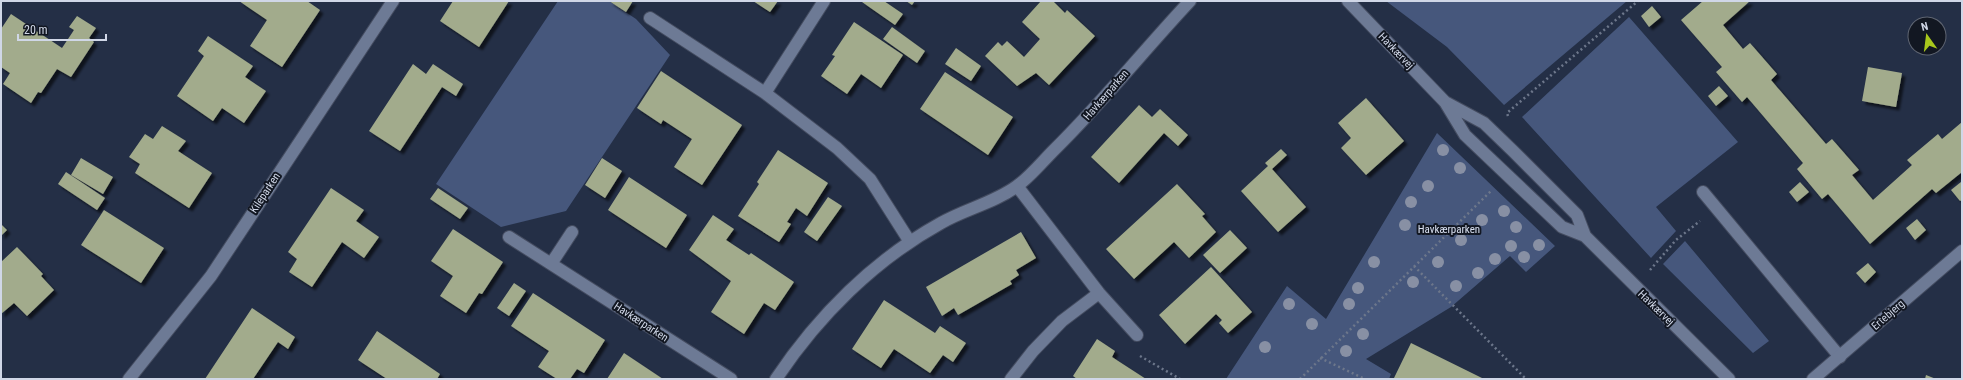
<svg xmlns="http://www.w3.org/2000/svg" width="1963" height="380" viewBox="0 0 1963 380" font-family="'Roboto Condensed',sans-serif">
  <defs>
    <filter id="shadow"><feDropShadow dx="3.5" dy="3.5" stdDeviation="1" flood-color="#0009"/></filter>
  </defs>
  <rect width="100%" height="100%" fill="#242f46"/>
  <path fill="#46577c" d="M558,1H609L636,19L670,55L566,211L501,227L436,184Z
    M1386,1H1627L1504,105L1447,47Z
    M1629,17L1738,142L1656,207L1676,231L1651,258L1522,117Z
    M1437,133L1555,246L1526,272L1510,256L1451,307L1366,359L1391,374L1389,379H1226L1287,286L1326,319Z
    M1685,241L1769,341L1753,353L1663,264Z"/>
  <path fill="#a2ab8c" filter="url(#shadow)" d="M239,1H307L320,10L282,67L250,46L267,20Z
    M453,1H509L479,47L440,21Z
    M609,1H633L626,12Z
    M753,1H778L770,12Z
    M862,1H884L903,14L895,25L862,2Z
    M906,1H915L912,5Z
    M1041,1H1053L1065,13L1067,10L1095,36L1049,85L1036,73L1017,86L985,56L998,42L1002,46L1007,41L1024,57L1040,39L1022,22Z
    M1703,1H1750L1723,25L1743,49L1750,43L1777,74L1771,80L1826,144L1832,139L1859,170L1852,175L1873,200L1912,165L1907,160L1938,134L1942,139L1962,122V172L1936,193L1932,189L1870,244L1828,194L1822,199L1797,169L1803,163L1747,97L1742,102L1716,72L1722,67L1681,20Z
    M1652,6L1661,17L1649,27L1641,16Z
    M11,14L62,48L74,30L69,27L77,16L96,28L89,38L94,42L71,77L57,69L41,93L38,92L31,103L3,84L10,73L1,67V29Z
    M854,22L903,55L881,88L861,74L847,94L821,76L835,56L832,55Z
    M892,27L925,51L917,63L883,39Z
    M208,36L253,66L245,77L266,91L244,123L222,108L213,121L177,96L204,56L198,51Z
    M956,48L981,66L971,81L945,64Z
    M413,64L426,74L433,64L463,84L456,96L442,87L400,151L369,131Z
    M1868,67L1902,73L1896,107L1862,101Z
    M661,71L742,125L702,185L674,167L692,139L663,120L661,124L637,108Z
    M945,72L1013,117L988,155L920,109Z
    M1719,86L1728,96L1716,106L1708,96Z
    M1366,98L1404,141L1366,175L1341,148L1351,138L1338,123Z
    M1139,105L1152,117L1160,109L1188,135L1178,146L1164,133L1119,183L1091,157Z
    M162,126L186,141L178,151L212,173L189,208L135,173L140,164L129,157L145,134L153,139Z
    M1281,149L1287,155L1272,169L1306,207L1278,232L1241,191L1268,166L1265,163Z
    M778,150L828,183L807,216L796,208L787,222L791,224L779,242L738,216L759,184L757,182Z
    M81,158L113,177L103,194L71,175Z
    M602,158L622,171L605,198L585,185Z
    M66,172L105,198L97,210L58,184Z
    M629,177L687,215L666,248L608,210Z
    M1800,182L1809,192L1797,202L1789,192Z
    M1961,182L1962,200L1960,201L1951,190Z
    M1177,184L1205,214L1202,216L1216,232L1189,258L1174,242L1134,279L1106,249Z
    M331,188L364,210L356,221L379,237L364,258L342,242L312,287L289,272L297,259L288,252Z
    M438,188L468,208L460,219L430,199Z
    M828,197L842,206L817,241L804,232Z
    M104,210L164,248L141,283L81,245Z
    M713,215L734,229L726,240L749,255L751,253L794,282L775,310L764,303L744,334L711,312L731,281L689,250Z
    M1917,219L1926,230L1915,240L1906,228Z
    M1,224L7,230L1,236Z
    M453,229L503,262L482,294L479,293L466,313L440,296L453,276L431,261Z
    M1230,230L1247,248L1220,273L1203,255Z
    M1021,232L1036,258L1016,270L1019,275L1010,281L1012,284L958,315L954,308L942,316L926,287Z
    M17,247L43,274L41,276L54,290L27,316L14,303L1,314V262Z
    M1868,263L1876,272L1865,283L1856,273Z
    M1211,267L1252,312L1228,333L1219,323L1222,320L1216,314L1185,344L1159,315Z
    M514,283L526,291L509,316L497,308Z
    M533,293L605,340L584,373L577,369L570,379H557L538,367L549,351L511,326Z
    M884,300L935,333L940,326L966,343L953,362L943,355L930,373L894,349L881,368L852,349Z
    M252,308L295,337L288,349L278,342L253,379H205Z
    M377,331L440,374L437,379H387L358,360Z
    M1097,339L1115,351L1112,357L1146,379H1077L1073,376Z
    M1411,343L1484,379L1394,378Z
    M624,353L663,379H607Z
    M1926,375L1936,379H1925Z"/>
  <g fill="none" stroke-linecap="round" stroke-linejoin="round">
    <g stroke="#444c60" stroke-width="14">
      <path id="service" d="M1703,192L1840,357"/>
    </g>
    <g stroke="#444c60" stroke-width="14">
      <path id="minor" d="M650,18L765,93L837,148L870,179L910,242
        M765,93L824,1
        M1017,186L1099,293L1137,335
        M509,237L731,379
        M551,264L572,232
        M129,379L211,276L393,1
        M776,379C818,316 874,260 941,223C965,209 994,203 1017,186C1030,177 1042,162 1054,150C1102,103 1144,50 1190,1
        M1011,379L1033,351L1062,321L1099,293
        M1813,379L1962,251"/>
    </g>
    <g stroke="#444c60" stroke-width="14">
      <path id="tertiary" d="M1348,1L1445,102L1465,135L1562,227L1585,236
        M1445,102L1484,123L1513,151L1577,215L1585,236L1729,379"/>
    </g>
    <path stroke="#6d778b" stroke-width="2.5" stroke-dasharray="2 3" stroke-linecap="butt" d="M1508,116L1507,113L1638,1
      M1414,266L1526,379
      M1650,270L1676,240L1700,221
      M1140,356L1180,379
      M1320,358L1365,379
      M1300,379L1492,190"/>
    <use href="#service" stroke="#6d7a95" stroke-width="12"/>
    <use href="#minor" stroke="#6d7a95" stroke-width="12"/>
    <use href="#tertiary" stroke="#6d7a95" stroke-width="12"/>
  </g>
  <g fill="#8890a4">
    <circle cx="1443" cy="150" r="6"/>
    <circle cx="1460" cy="168" r="6"/>
    <circle cx="1428" cy="186" r="6"/>
    <circle cx="1411" cy="202" r="6"/>
    <circle cx="1504" cy="211" r="6"/>
    <circle cx="1482" cy="220" r="6"/>
    <circle cx="1405" cy="225" r="6"/>
    <circle cx="1516" cy="227" r="6"/>
    <circle cx="1461" cy="240" r="6"/>
    <circle cx="1539" cy="245" r="6"/>
    <circle cx="1511" cy="246" r="6"/>
    <circle cx="1524" cy="257" r="6"/>
    <circle cx="1495" cy="259" r="6"/>
    <circle cx="1374" cy="262" r="6"/>
    <circle cx="1438" cy="262" r="6"/>
    <circle cx="1478" cy="273" r="6"/>
    <circle cx="1413" cy="282" r="6"/>
    <circle cx="1456" cy="286" r="6"/>
    <circle cx="1358" cy="288" r="6"/>
    <circle cx="1289" cy="304" r="6"/>
    <circle cx="1349" cy="304" r="6"/>
    <circle cx="1312" cy="324" r="6"/>
    <circle cx="1363" cy="334" r="6"/>
    <circle cx="1265" cy="347" r="6"/>
    <circle cx="1346" cy="351" r="6"/>
  </g>
  <g text-anchor="middle" dominant-baseline="central" stroke-width="4" stroke-linejoin="round" paint-order="stroke">
    <g font-size="11" fill="#d0d7e7" stroke="#121722">
      <text transform="translate(1396 51) rotate(46)">Havkærvej</text>
      <text transform="translate(1106 95) rotate(-49)">Havkærparken</text>
      <text transform="translate(265 193) rotate(-57)">Kileparken</text>
      <text transform="translate(1656 308) rotate(44)">Havkærvej</text>
      <text transform="translate(1888 315) rotate(-41)">Ertebjerg</text>
      <text transform="translate(641 322) rotate(33)">Havkærparken</text>
    </g>
    <g font-size="11" fill="#d9e0f0" stroke="#121722">
      <text x="1449" y="229">Havkærparken</text>
    </g>
  </g>
  <rect width="1963" height="380" fill="none" stroke="#d0d7e7" stroke-width="4"/>
  <g transform="translate(1927 36) rotate(346)"><circle r="19" fill="#121722" stroke="#5e6471"/>
  <path d="M0-3L7 15L0 10L-7 15Z" fill="#a8c71c"/>
  <text y="-6" font-size="11" font-weight="bold" text-anchor="middle" fill="#d0d7e7">N</text>
  </g>
  <path d="M18 34v6h88v-6" fill="none" stroke="#d0d7e7" stroke-width="2"/>
  <text x="24" y="34" font-size="12" fill="#d0d7e7" stroke="#121722" stroke-width="3" paint-order="stroke">20 m</text>
</svg>
